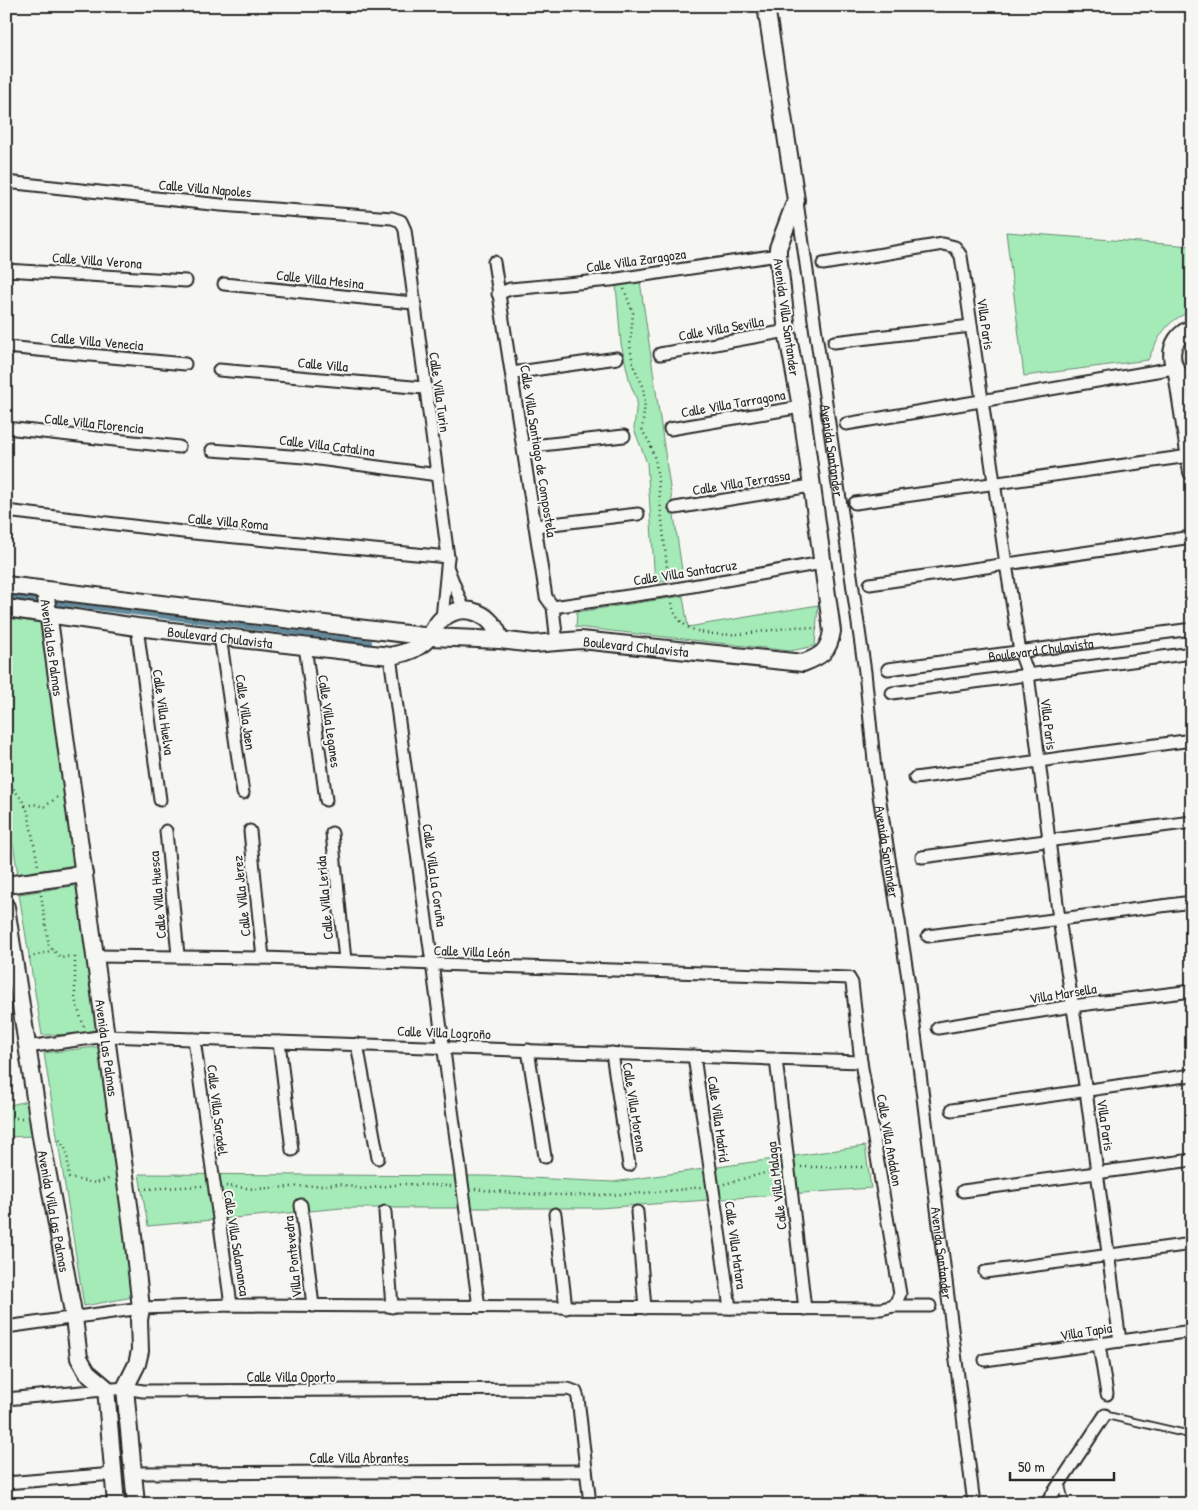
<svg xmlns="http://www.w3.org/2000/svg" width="1198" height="1510" viewBox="0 0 1198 1510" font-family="'Patrick Hand',sans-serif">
  <rect width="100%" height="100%" fill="#f6f6f2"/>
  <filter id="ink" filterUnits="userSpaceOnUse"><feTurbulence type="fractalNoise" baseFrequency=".02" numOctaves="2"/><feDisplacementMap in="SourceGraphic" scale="10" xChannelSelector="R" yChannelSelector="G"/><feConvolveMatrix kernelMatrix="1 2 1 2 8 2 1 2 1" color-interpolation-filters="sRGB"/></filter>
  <g filter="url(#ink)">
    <path fill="#a4ebb8" stroke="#688b72" d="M1006,232L1192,246V312C1167,318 1158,338 1148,360L1024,376Z
      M640,281L683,577L655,583L647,463L634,429L637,400L630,383L621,344L616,285Z
      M683,596L688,627L818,605L815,646L790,651L576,627L577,612Z
      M6,618L41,623L67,784L75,865L18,874L6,802Z
      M80,885L97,1029L80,1034L42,1035L19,894Z
      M104,1046L133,1297L84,1306L44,1053Z
      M31,1100L36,1136L6,1137V1106Z
      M865,1146L871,1188L599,1208H342L148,1226L139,1174L487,1176L613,1182Z"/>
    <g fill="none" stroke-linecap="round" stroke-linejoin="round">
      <path stroke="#628a9c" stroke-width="4.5" d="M6,597L40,601
        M55,603L370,642"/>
      <g stroke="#2b2b2b" stroke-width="9">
        <path id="lane" d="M1105,1415L1192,1435
          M1061,1484L1066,1504"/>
      </g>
      <g stroke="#2b2b2b" stroke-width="15">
        <g id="street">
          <path d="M6,182L221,205L392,218L401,221L405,230L448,557L442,618"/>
          <path id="s1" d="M797,202L865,672L875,770L908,978L974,1504"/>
          <path d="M494,262L546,597L553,607L557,643"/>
          <path d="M823,264L943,244L955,247L961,256L1006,564L1020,652L1028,674L1059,919L1086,1091L1120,1341"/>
          <path d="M6,270L186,281"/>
          <path d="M224,284L413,303"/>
          <path d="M498,294L510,289L611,280L778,255"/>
          <path d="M834,342L971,326"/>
          <path d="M6,347L185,364"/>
          <path d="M660,354L787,331"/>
          <path d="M219,370L424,388"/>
          <path d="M512,373L617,358"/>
          <path d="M846,424L1174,368"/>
          <path d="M6,428L179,447"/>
          <path d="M670,429L801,407"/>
          <path d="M523,447L624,436"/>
          <path d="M212,450L304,457L438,475"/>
          <path d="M855,503L1189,456"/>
          <path d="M675,508L811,486"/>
          <path d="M6,511L183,532L448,557"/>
          <path d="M535,526L638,514"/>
          <path d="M448,569L464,610"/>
          <path d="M870,584L1192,537"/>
          <path d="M553,607L670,590L822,563"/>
          <path d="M137,627L160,800"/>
          <path d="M220,636L243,793"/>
          <path d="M305,646L326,800"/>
          <path d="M390,656L479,1307"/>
          <path id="s2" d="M888,669L1192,629"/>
          <path d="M892,693L1192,653"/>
          <path d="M915,778L1192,740"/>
          <path d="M166,831L178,955"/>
          <path d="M250,831L263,958"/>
          <path d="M332,833L345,960"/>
          <path d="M922,857L1192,822"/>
          <path d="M928,936L1192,902"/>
          <path d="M95,956L263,958L849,978L852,983L861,1062L900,1294L894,1306"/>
          <path d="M938,1028L1072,1006L1192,991"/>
          <path d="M194,1039L231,1305"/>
          <path d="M279,1042L292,1150"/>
          <path d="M357,1044L378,1158"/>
          <path d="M27,1047L106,1036L861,1062"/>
          <path d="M528,1050L545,1157"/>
          <path d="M612,1053L629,1165"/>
          <path d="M694,1056L730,1308"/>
          <path d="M776,1059L805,1309"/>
          <path d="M952,1110L1192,1075"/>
          <path d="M963,1191L1192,1160"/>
          <path d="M301,1205L313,1306"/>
          <path d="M385,1212L392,1307"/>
          <path d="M637,1212L645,1308"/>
          <path d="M555,1214L566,1308"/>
          <path d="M985,1272L1192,1244"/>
          <path d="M6,1327L141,1308L231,1305L881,1309L894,1306H930"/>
          <path d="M1099,1345L1107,1394"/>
          <path d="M985,1360L1192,1331"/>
          <path d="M6,1399L125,1388L143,1391L568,1389L576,1392L578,1398L590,1504"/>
          <path d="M133,1473L586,1471"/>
          <path d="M6,1483L113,1474"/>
          <path d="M1046,1504L1105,1415"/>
        </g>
      </g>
      <g stroke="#2b2b2b" stroke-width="20">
        <g id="secondary">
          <path d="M1192,328C1165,339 1166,372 1192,384"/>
          <path d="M1177,373L1192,472"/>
          <path id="s3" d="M6,585L431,637L500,640L533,644L581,640L803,663C822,656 829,651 832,631L801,407L787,331L778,255V248L796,200L766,6"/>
          <path id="s4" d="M45,590L132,1227L141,1308L139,1320L140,1351L137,1364L125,1388L136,1504"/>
          <path id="s5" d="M6,608L137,627L390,656C400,654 410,652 419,646C434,637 432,626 443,618C465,601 494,614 500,640"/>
          <path d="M6,885L84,874"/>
          <path id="s6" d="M6,907L41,1137L74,1318L79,1358L87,1372L106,1388L116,1504"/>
        </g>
      </g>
      <path stroke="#2b2b2b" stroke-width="2.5" stroke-dasharray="1 4" stroke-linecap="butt" d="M624,289L633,313L630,345L633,365L643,386L645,402L642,431L649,441L656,463L668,577
        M672,603C679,652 762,630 794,627C802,626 810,628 817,629
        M6,784H10L22,800L28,812L38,865
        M25,806L34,804L44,807L59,796
        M41,895L49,946L61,958L75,955V1000L84,1027
        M29,958L53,950
        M6,1118H25
        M55,1139H59L67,1151L69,1178L96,1183L111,1178
        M801,1167H866
        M724,1184L776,1170
        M226,1186L255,1189L340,1184L363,1189L404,1184L452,1186
        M141,1189L203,1186
        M475,1189C545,1198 631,1197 701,1187"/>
      <use href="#lane" stroke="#f6f6f2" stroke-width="5.5"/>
      <use href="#street" stroke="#f6f6f2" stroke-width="11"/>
      <use href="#secondary" stroke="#f6f6f2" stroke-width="16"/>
    </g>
  </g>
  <g text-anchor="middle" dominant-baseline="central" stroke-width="4" stroke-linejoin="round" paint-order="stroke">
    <g font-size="14" fill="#2b2b2b" stroke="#f6f6f2">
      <text transform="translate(205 188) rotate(5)">Calle Villa Napoles</text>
      <text transform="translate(97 260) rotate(4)">Calle Villa Verona</text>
      <text transform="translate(636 260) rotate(-8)">Calle Villa Zaragoza</text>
      <text transform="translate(320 279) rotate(6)">Calle Villa Mesina</text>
      <text transform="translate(787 317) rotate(82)">Avenida Villa Santander</text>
      <text transform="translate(986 324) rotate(82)">Villa Paris</text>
      <text transform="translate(721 328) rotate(-10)">Calle Villa Sevilla</text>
      <text transform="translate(97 341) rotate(5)">Calle Villa Venecia</text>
      <text transform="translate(323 364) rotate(5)">Calle Villa</text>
      <text transform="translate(440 392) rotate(82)">Calle Villa Turin</text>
      <text transform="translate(733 403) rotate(-10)">Calle Villa Tarragona</text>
      <text transform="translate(94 423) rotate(6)">Calle Villa Florencia</text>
      <text transform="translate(327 445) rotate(7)">Calle Villa Catalina</text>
      <text stroke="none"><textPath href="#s1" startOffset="251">Avenida Santander</textPath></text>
      <text transform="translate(539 451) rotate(81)">Calle Villa Santiago de Compostela</text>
      <text transform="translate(741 482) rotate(-9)">Calle Villa Terrassa</text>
      <text transform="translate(228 521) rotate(5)">Calle Villa Roma</text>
      <text transform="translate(685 572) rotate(-9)">Calle Villa Santacruz</text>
      <text stroke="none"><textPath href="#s5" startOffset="216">Boulevard Chulavista</textPath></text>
      <text stroke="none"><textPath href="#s4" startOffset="58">Avenida Las Palmas</textPath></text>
      <text stroke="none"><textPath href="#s3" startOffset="634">Boulevard Chulavista</textPath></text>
      <text stroke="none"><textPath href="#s2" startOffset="154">Boulevard Chulavista</textPath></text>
      <text transform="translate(164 712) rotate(82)">Calle Villa Huelva</text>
      <text transform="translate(246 712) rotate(82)">Calle Villa Jaen</text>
      <text transform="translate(330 721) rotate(82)">Calle Villa Leganes</text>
      <text transform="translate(1049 724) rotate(83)">Villa Paris</text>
      <text stroke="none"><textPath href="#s1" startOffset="656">Avenida Santander</textPath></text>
      <text transform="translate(435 875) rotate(82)">Calle Villa La Coruña</text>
      <text transform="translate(157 895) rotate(-95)">Calle Villa Huesca</text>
      <text transform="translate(241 896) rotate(-96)">Calle Villa Jerez</text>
      <text transform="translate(324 898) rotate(-95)">Calle Villa Lerida</text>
      <text transform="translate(472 951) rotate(2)">Calle Villa León</text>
      <text transform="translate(1063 993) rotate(-9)">Villa Marsella</text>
      <text transform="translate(444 1032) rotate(2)">Calle Villa Logroño</text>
      <text stroke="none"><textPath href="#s4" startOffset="462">Avenida Las Palmas</textPath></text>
      <text transform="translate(635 1107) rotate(81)">Calle Villa Morena</text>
      <text transform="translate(218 1110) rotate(83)">Calle Villa Saradel</text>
      <text transform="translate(719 1119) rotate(82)">Calle Villa Madrid</text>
      <text transform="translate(1106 1125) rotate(82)">Villa Paris</text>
      <text transform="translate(890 1140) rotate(80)">Calle Villa Andalon</text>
      <text transform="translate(776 1186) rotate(-97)">Calle Villa Malaga</text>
      <text stroke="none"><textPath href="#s6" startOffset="308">Avenida Villa Las Palmas</textPath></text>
      <text transform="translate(237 1243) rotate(81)">Calle Villa Salamanca</text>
      <text transform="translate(736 1245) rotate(82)">Calle Villa Matara</text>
      <text stroke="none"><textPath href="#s1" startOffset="1061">Avenida Santander</textPath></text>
      <text transform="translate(292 1257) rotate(-96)">Villa Pontevedra</text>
      <text transform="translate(1086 1331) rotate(-9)">Villa Tapia</text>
      <text x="291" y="1376">Calle Villa Oporto</text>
      <text x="359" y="1457">Calle Villa Abrantes</text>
    </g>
  </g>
  <rect width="1198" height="1510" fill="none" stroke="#f6f6f2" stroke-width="25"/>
  <rect x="12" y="12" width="1173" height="1485" fill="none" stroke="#2b2b2b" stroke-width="2" filter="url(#ink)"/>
  <path d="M1010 1472v8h104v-8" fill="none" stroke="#2b2b2b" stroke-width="2.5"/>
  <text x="1018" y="1472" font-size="15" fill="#2b2b2b" stroke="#f6f6f2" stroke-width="4" paint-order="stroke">50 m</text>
</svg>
